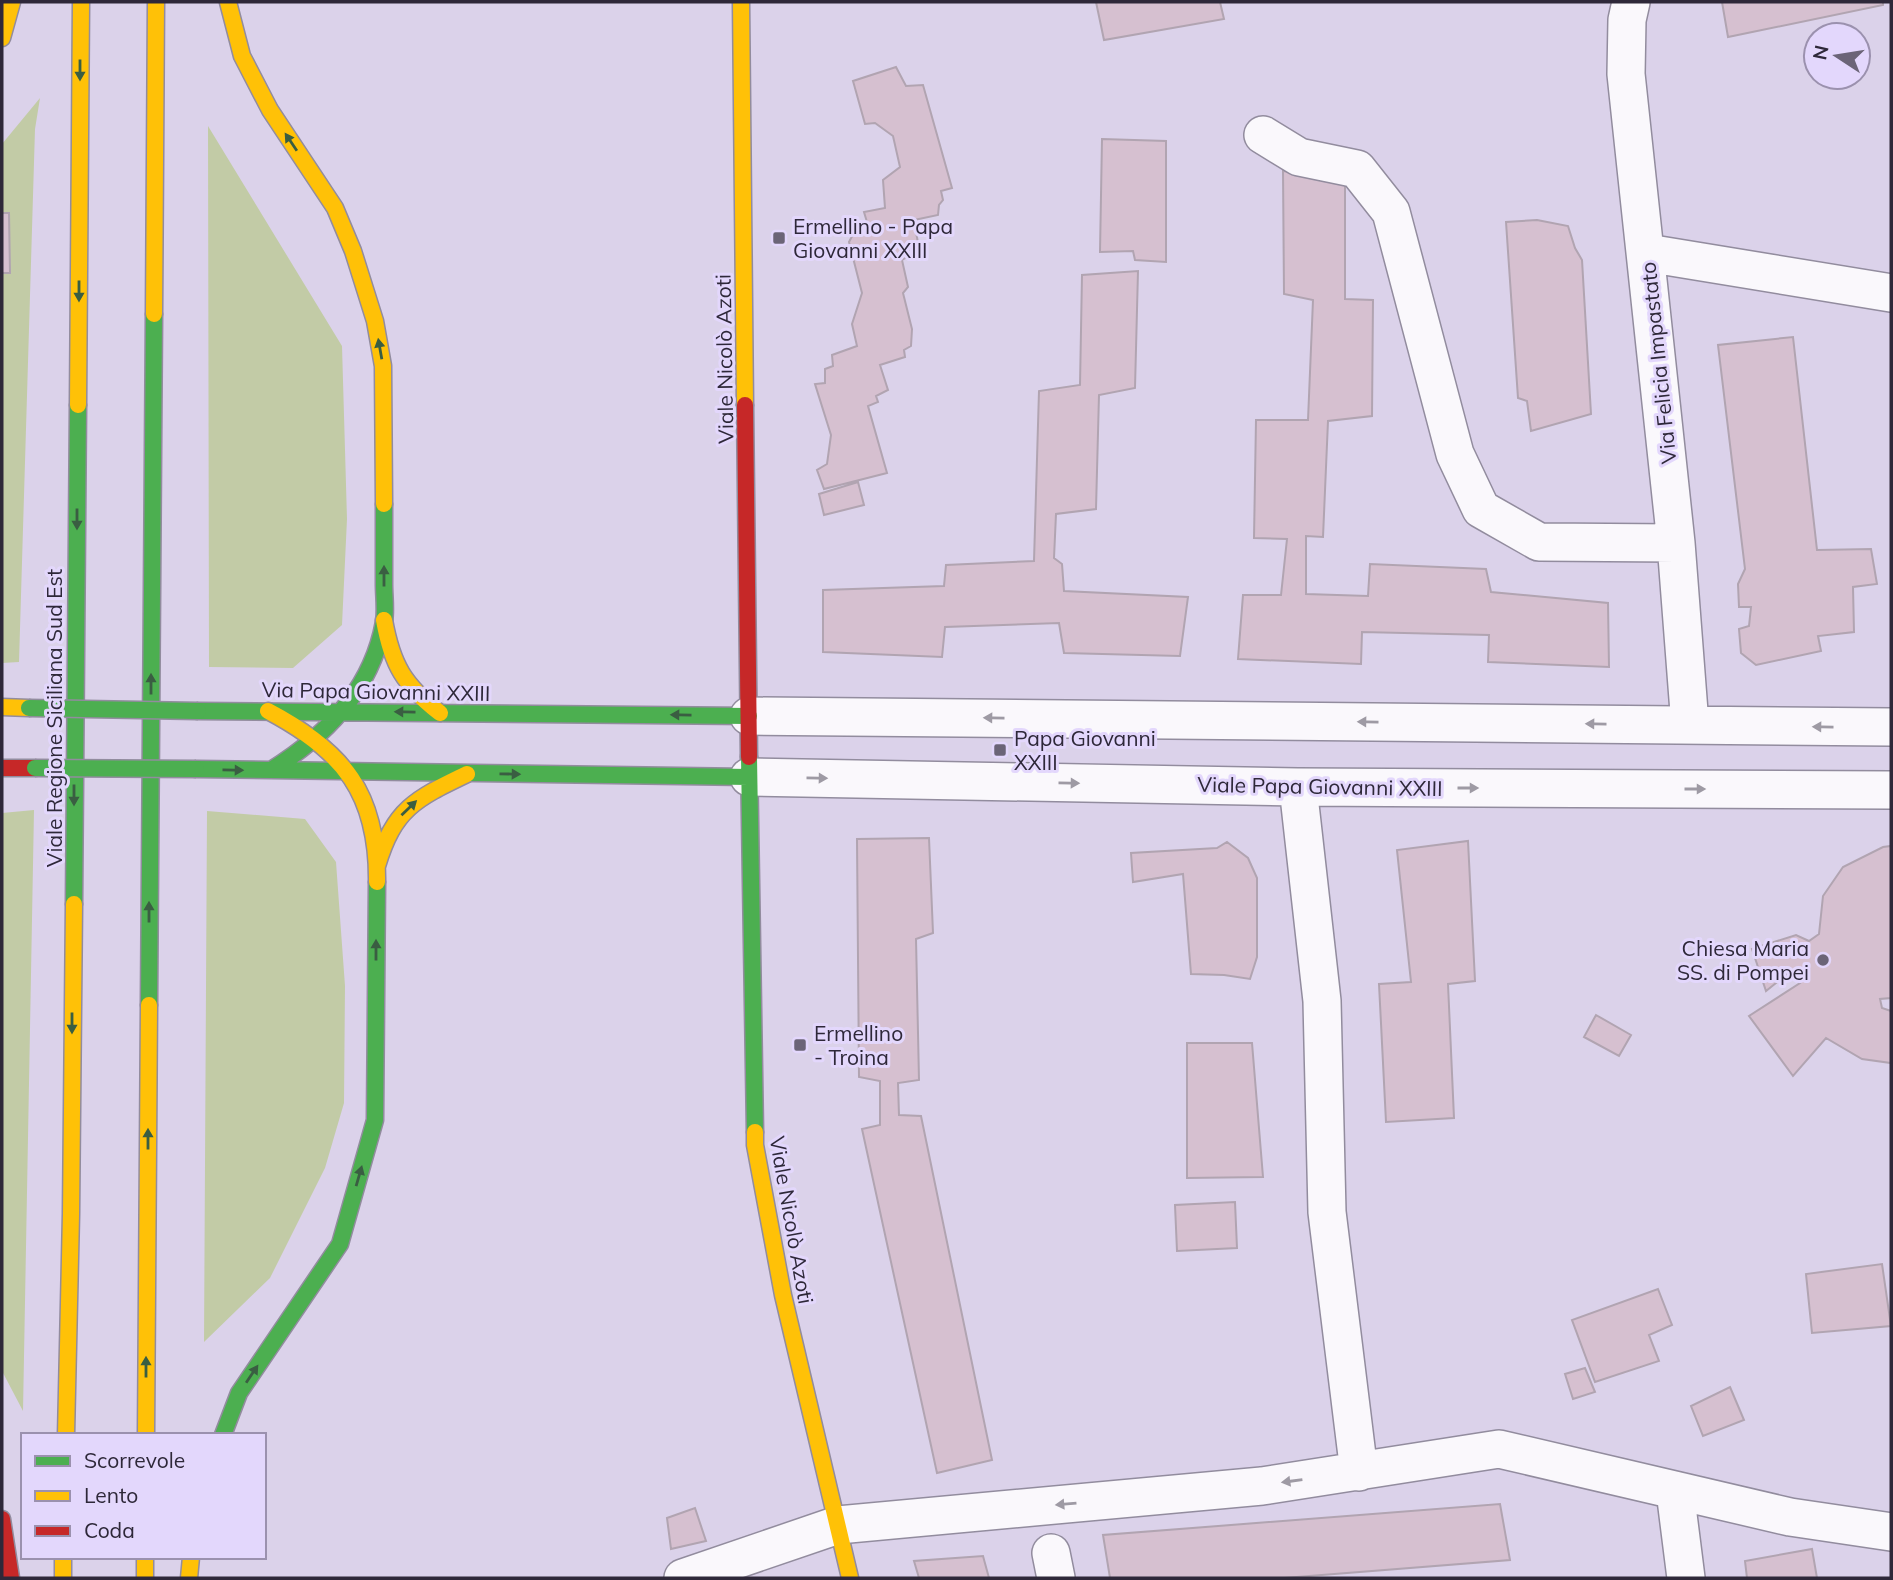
<svg xmlns="http://www.w3.org/2000/svg" width="1893" height="1580" viewBox="0 0 1893 1580" font-family="Mulish,sans-serif">
  <rect width="100%" height="100%" fill="#dbd2ea"/>
  <path fill="#c2cba6" d="M40,98L35,129L19,662L2,663V144Z
    M208,126L342,346L347,519L342,625L293,668L209,667Z
    M34,810L23,1411L2,1371V813Z
    M207,811L305,819L336,862L345,986L344,1103L325,1168L270,1278L204,1342Z"/>
  <path fill="#d6c0d0" stroke="#b1a4b1" stroke-width="2" d="M1096,2H1220L1224,19L1104,40Z
    M1722,2H1883V5L1728,37Z
    M896,67L906,86L923,85L952,188L941,191L943,200L939,205L938,215L914,220L918,243L908,249L909,256L902,260L908,287L903,293L912,329L911,346L904,350L905,357L880,365L888,390L876,396L878,402L868,406L887,473L824,489L817,470L827,464L831,435L815,384L825,383V369L833,366L832,355L857,346L852,324L862,293L849,242L855,231L867,222L864,212L885,208L883,180L900,167L893,136L875,123L865,124L853,81Z
    M1102,139L1166,141V262L1135,260L1133,251L1100,252Z
    M1283,171L1345,179V299L1373,300L1372,416L1328,421L1323,537L1306,536V594L1368,596L1370,564L1486,569L1491,592L1608,603L1609,667L1488,662L1489,635L1362,632L1361,664L1238,659L1243,595H1281L1287,539L1254,538L1256,420H1308L1313,300L1284,294Z
    M2,213H9L10,273H2Z
    M1537,220L1568,226L1575,248L1582,260L1591,414L1531,431L1527,401L1518,398L1506,222Z
    M1138,271L1135,388L1099,395L1096,509L1056,514L1054,558L1062,564L1064,591L1188,597L1180,656L1064,653L1059,623L945,627L942,657L823,652V590L944,586L946,565L1034,561L1039,391L1080,385L1082,275Z
    M1793,337L1817,550L1871,549L1877,584L1853,587L1854,632L1818,636L1821,651L1756,665L1741,653L1739,629L1749,626L1751,607H1739L1738,584L1745,569L1718,345Z
    M858,482L864,505L824,515L819,494Z
    M929,838L933,933L916,939L919,1080L898,1083L899,1115L921,1116L992,1460L937,1473L862,1129L880,1125V1081L859,1077L857,839Z
    M1468,841L1475,981L1448,984L1454,1118L1386,1122L1379,984L1411,982L1397,850Z
    M1227,842L1248,858L1257,878V957L1250,979L1224,975L1191,974L1183,874L1133,882L1131,853L1217,848Z
    M1891,846V998L1880,999L1882,1008L1891,1011V1063L1862,1059L1826,1038L1793,1076L1749,1016L1800,983L1791,971L1766,991L1752,949L1796,935L1809,941L1819,934L1823,896L1843,867L1883,847Z
    M1596,1015L1631,1035L1619,1056L1584,1037Z
    M1187,1043H1252L1263,1177L1187,1178Z
    M1235,1202L1237,1248L1177,1251L1175,1205Z
    M1882,1264L1891,1326L1812,1333L1806,1274Z
    M1658,1289L1672,1325L1649,1335L1659,1361L1595,1382L1572,1320Z
    M1585,1368L1595,1392L1573,1399L1565,1374Z
    M1730,1387L1744,1420L1703,1436L1691,1406Z
    M1500,1504L1510,1560L1284,1578H1110L1103,1535Z
    M695,1508L706,1541L671,1549L667,1518Z
    M1812,1549L1817,1578H1747L1745,1561Z
    M983,1556L989,1578H919L914,1561Z"/>
  <g fill="none" stroke-linecap="round" stroke-linejoin="round">
    <g stroke="#928c9e" stroke-width="40">
      <path id="street" d="M1631,2L1627,20L1626,74L1676,543L1690,725
        M1263,135L1299,157L1357,169L1391,212L1455,454L1481,509L1539,542L1676,543
        M1647,253L1891,293
        M749,716L1891,727
        M749,777L1298,787L1891,790
        M1298,787L1322,1001L1327,1212L1359,1472
        M1675,1491L1686,1578
        M1051,1553L1056,1578
        M683,1578L838,1525L1262,1486L1499,1449L1790,1517L1891,1532"/>
    </g>
    <g stroke="#928c9e" stroke-width="19">
      <path id="fast" d="M198,711L749,716
        M749,757L755,1132
        M196,769L749,777
        M271,770C326,736 372,688 384,622C386,610 384,596 384,584C384,557 384,531 384,504
        M74,904L78,405
        M149,1005L154,314
        M223,1435L239,1393L340,1244L375,1120L377,882"/>
    </g>
    <g stroke="#928c9e" stroke-width="19">
      <path id="slow" d="M228,2L242,56L270,110L335,208L353,251L375,321L383,366L384,504
        M741,2L745,405
        M2,38L12,2
        M154,314L156,2
        M78,405L81,2
        M384,620C392,665 404,685 440,713
        M2,707L29,708
        M268,711C344,751 378,794 377,882
        M377,866C394,809 415,799 467,774
        M755,1132V1145L783,1295L850,1578
        M66,1435L71,1214L74,904
        M146,1435L149,1005
        M63,1557V1578
        M145,1557V1578
        M189,1578L191,1557"/>
    </g>
    <g stroke="#928c9e" stroke-width="19">
      <path id="jam" d="M745,405L749,757
        M2,768H35
        M2,1519L11,1578"/>
    </g>
    <use href="#street" stroke="#faf8fc" stroke-width="37"/>
    <use href="#fast" stroke="#4caf50" stroke-width="16"/>
    <use href="#slow" stroke="#ffc107" stroke-width="16"/>
    <use href="#jam" stroke="#c62828" stroke-width="16"/>
    <g stroke="#928c9e" stroke-width="19" stroke-linecap="butt">
      <path id="fast-bridge" d="M29,708L198,711
        M35,768L196,769"/>
    </g>
    <use href="#fast-bridge" stroke="#4caf50" stroke-width="16"/>
  </g>
  <defs><path id="oneway-solid" d="M-6-.8H1V-3.2L6.5 0L1 3.2V.8H-6Z" transform="scale(1.75)"/></defs>
  <g fill="#3a5e42">
    <use href="#oneway-solid" transform="translate(80 70) rotate(90)"/>
    <use href="#oneway-solid" transform="translate(291 142) rotate(-124)"/>
    <use href="#oneway-solid" transform="translate(79 291) rotate(90)"/>
    <use href="#oneway-solid" transform="translate(380 349) rotate(-100)"/>
    <use href="#oneway-solid" transform="translate(77 519) rotate(90)"/>
    <use href="#oneway-solid" transform="translate(384 576) rotate(-90)"/>
    <use href="#oneway-solid" transform="translate(151 684) rotate(-90)"/>
    <use href="#oneway-solid" transform="translate(405 712) rotate(-179)"/>
    <use href="#oneway-solid" transform="translate(681 715) rotate(-179)"/>
    <use href="#oneway-solid" transform="translate(233 770) rotate(1)"/>
    <use href="#oneway-solid" transform="translate(510 774) rotate(1)"/>
    <use href="#oneway-solid" transform="translate(74 795) rotate(90)"/>
    <use href="#oneway-solid" transform="translate(409 808) rotate(-44)"/>
    <use href="#oneway-solid" transform="translate(149 912) rotate(-90)"/>
    <use href="#oneway-solid" transform="translate(376 950) rotate(-90)"/>
    <use href="#oneway-solid" transform="translate(72 1023) rotate(90)"/>
    <use href="#oneway-solid" transform="translate(148 1139) rotate(-90)"/>
    <use href="#oneway-solid" transform="translate(359 1176) rotate(-74)"/>
    <use href="#oneway-solid" transform="translate(146 1367) rotate(-90)"/>
    <use href="#oneway-solid" transform="translate(252 1374) rotate(-56)"/>
  </g>
  <g fill="#9e9aa4">
    <use href="#oneway-solid" transform="translate(994 718) rotate(-179)"/>
    <use href="#oneway-solid" transform="translate(1368 722) rotate(-179)"/>
    <use href="#oneway-solid" transform="translate(1596 724) rotate(-179)"/>
    <use href="#oneway-solid" transform="translate(1823 727) rotate(-179)"/>
    <use href="#oneway-solid" transform="translate(817 778) rotate(1)"/>
    <use href="#oneway-solid" transform="translate(1069 783) rotate(1)"/>
    <use href="#oneway-solid" transform="translate(1468 788)"/>
    <use href="#oneway-solid" transform="translate(1695 789)"/>
    <use href="#oneway-solid" transform="translate(1292 1481) rotate(172)"/>
    <use href="#oneway-solid" transform="translate(1066 1504) rotate(175)"/>
  </g>
  <g fill="#6b6477" stroke="#e3d7fc" stroke-width="2.5">
    <rect x="772" y="231" width="14" height="14" rx="3.5"/>
    <rect x="993" y="743" width="14" height="14" rx="3.5"/>
    <circle cx="1823" cy="960" r="7"/>
    <rect x="793" y="1038" width="14" height="14" rx="3.5"/>
  </g>
  <g text-anchor="middle" dominant-baseline="central" stroke-width="6" stroke-linejoin="round" paint-order="stroke">
    <g font-size="21" fill="#2e2839" stroke="#e3d7fc" text-anchor="start">
      <text x="793" y="226">Ermellino - Papa<tspan x="793" dy="24">Giovanni XXIII</tspan></text>
      <text x="1014" y="738">Papa Giovanni<tspan x="1014" dy="24">XXIII</tspan></text>
      <text x="1809" y="948" text-anchor="end">Chiesa Maria<tspan x="1809" dy="24">SS. di Pompei</tspan></text>
      <text x="814" y="1033">Ermellino<tspan x="814" dy="24">- Troina</tspan></text>
    </g>
    <g font-size="21" fill="#2e2839" stroke="#e3d7fc">
      <text transform="translate(724 359) rotate(-91)">Viale Nicolò Azoti</text>
      <text transform="translate(1658 363) rotate(-96)">Via Felicia Impastato</text>
      <text transform="translate(376 691) rotate(1)">Via Papa Giovanni XXIII</text>
      <text transform="translate(54 718) rotate(-90)">Viale Regione Siciliana Sud Est</text>
      <text transform="translate(1320 786) rotate(1)">Viale Papa Giovanni XXIII</text>
      <text transform="translate(792 1220) rotate(80)">Viale Nicolò Azoti</text>
    </g>
  </g>
  <rect width="1893" height="1580" fill="none" stroke="#2e2839" stroke-width="7"/>
  <rect x="21" y="1433" width="245" height="126" fill="#e3d7fc" stroke="#9b91ae" stroke-width="2"/>
  <rect x="35" y="1456" width="35" height="10" fill="#4caf50" stroke="#9b91ae" stroke-width="2"/>
  <text x="84" y="1468" font-size="21" fill="#2e2839">Scorrevole</text>
  <rect x="35" y="1491" width="35" height="10" fill="#ffc107" stroke="#9b91ae" stroke-width="2"/>
  <text x="84" y="1503" font-size="21" fill="#2e2839">Lento</text>
  <rect x="35" y="1526" width="35" height="10" fill="#c62828" stroke="#9b91ae" stroke-width="2"/>
  <text x="84" y="1538" font-size="21" fill="#2e2839">Coda</text>
  <g transform="translate(1837 56) rotate(282)"><circle r="33" fill="#e3d7fc" stroke="#9b91ae" stroke-width="2"/>
  <path d="M0-5L12 26L0 18L-12 26Z" fill="#6b6477"/>
  <text y="-10" font-size="19" font-weight="bold" text-anchor="middle" fill="#2e2839">N</text>
  </g>
</svg>
